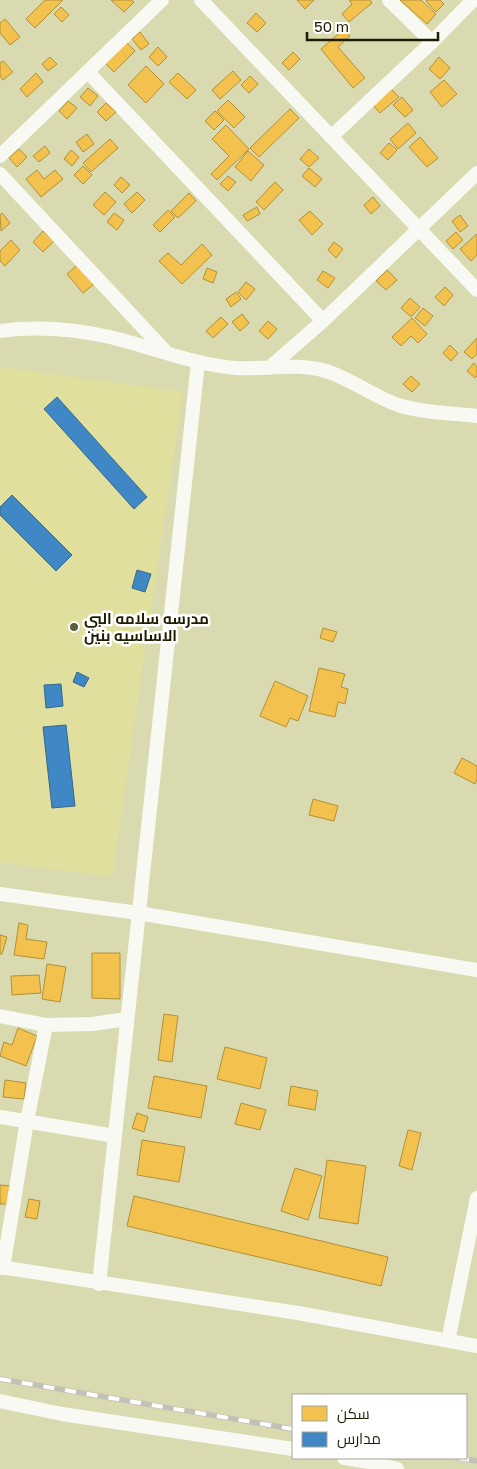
<svg xmlns="http://www.w3.org/2000/svg" width="477" height="1469" viewBox="0 0 477 1469" font-family="'Golos Text',Cairo,sans-serif">
  <rect width="100%" height="100%" fill="#dadab0"/>
  <path fill="#e0df9d" d="M0,367L183,392L112,877L0,862Z"/>
  <path fill="#f2c14e" stroke="#b29037" d="M45,0H63L35,28L26,19Z
    M111,0H131L134,2L124,12Z
    M297,0H314L305,9Z
    M349,0H370L372,3L349,22L342,14L352,4Z
    M400,0H421L436,14L427,24Z
    M427,0H440L444,4L436,12L426,1Z
    M61,7L69,15L62,22L54,14Z
    M256,13L266,23L257,32L247,23Z
    M5,19L20,37L10,45L0,33V23Z
    M344,29L350,36L338,47L365,78L353,88L321,49Z
    M140,32L149,44L141,50L132,39Z
    M126,42L135,51L114,72L105,63Z
    M158,47L167,57L158,66L149,57Z
    M293,52L300,59L289,70L282,63Z
    M50,57L57,64L48,71L42,64Z
    M439,57L450,68L440,79L429,69Z
    M3,61L13,72L3,80L0,76V63Z
    M146,66L164,84L146,103L128,85Z
    M233,71L241,80L220,99L212,90Z
    M36,73L43,82L27,97L20,89Z
    M178,73L196,90L187,99L169,82Z
    M250,76L258,84L249,93L241,85Z
    M444,80L457,94L442,107L430,92Z
    M88,88L98,96L90,106L80,97Z
    M390,88L399,97L380,113L372,104Z
    M402,97L413,110L405,117L393,105Z
    M228,100L245,117L234,128L217,111Z
    M68,101L77,108L67,119L59,111Z
    M106,103L116,112L106,121L97,112Z
    M290,109L299,118L259,157L250,148Z
    M215,111L224,120L214,130L205,121Z
    M408,123L416,133L398,149L390,139Z
    M226,125L249,149L217,180L211,174L229,156L212,139Z
    M87,134L94,144L83,152L76,142Z
    M420,137L438,158L427,167L409,147Z
    M110,139L118,148L91,172L83,163Z
    M389,143L397,150L388,160L380,153Z
    M45,146L50,153L39,162L33,156Z
    M19,149L27,157L17,167L9,158Z
    M309,149L319,158L309,167L300,159Z
    M71,150L79,157L72,166L64,159Z
    M248,151L264,165L251,181L235,167Z
    M83,166L92,175L83,184L74,175Z
    M309,168L322,179L315,187L302,176Z
    M37,170L44,179L55,170L63,179L41,197L26,179Z
    M228,176L236,182L228,191L220,184Z
    M121,177L130,185L122,193L114,185Z
    M275,182L283,190L264,210L256,202Z
    M105,192L116,202L104,215L93,205Z
    M137,192L145,200L132,213L124,204Z
    M189,193L196,201L178,218L171,211Z
    M373,197L380,206L371,214L364,205Z
    M257,207L260,214L247,221L243,215Z
    M168,210L175,217L160,232L153,225Z
    M310,211L323,224L312,235L299,220Z
    M2,213L10,223L1,231L0,215Z
    M114,213L124,220L117,230L107,222Z
    M460,215L468,226L460,232L452,221Z
    M43,231L54,241L43,252L33,242Z
    M456,232L463,240L453,249L446,241Z
    M477,234V255L471,261L460,249Z
    M11,240L20,250L5,266L0,261V251Z
    M334,242L343,249L336,258L328,250Z
    M202,244L212,255L182,284L159,261L168,253L181,265Z
    M77,265L94,284L83,293L67,274Z
    M207,268L217,272L213,283L203,279Z
    M387,270L397,280L386,290L376,281Z
    M323,271L335,278L328,288L317,280Z
    M246,282L255,289L246,300L238,292Z
    M445,287L453,295L444,306L435,297Z
    M236,292L241,299L231,307L226,299Z
    M410,298L420,307L411,317L401,308Z
    M423,308L433,316L425,326L415,318Z
    M242,314L249,323L240,331L232,322Z
    M221,317L228,324L213,338L206,331Z
    M412,318L427,334L418,343L411,336L401,346L392,337Z
    M268,321L277,329L268,339L259,331Z
    M477,338V354L472,359L464,352Z
    M450,345L458,353L451,361L443,353Z
    M474,363L477,367V376L475,378L467,371Z
    M411,376L420,384L412,392L403,384Z
    M323,628L337,632L333,642L320,638Z
    M319,668L345,674L341,687L348,689L345,704L338,702L335,717L309,711Z
    M275,681L308,696L298,721L290,718L286,727L260,716Z
    M462,758L477,766V779L475,784L454,773Z
    M313,799L338,806L334,821L309,815Z
    M19,923L28,925L26,939L47,942L44,959L14,955Z
    M0,935L7,937L2,954H0Z
    M92,953H120V999L92,998Z
    M47,964L66,967L60,1002L42,999Z
    M39,975L41,993L12,995L11,976Z
    M164,1014L178,1016L172,1062L158,1060Z
    M18,1028L37,1036L26,1066L0,1056L4,1042L12,1045Z
    M225,1047L267,1058L260,1089L217,1079Z
    M154,1076L207,1086L201,1118L148,1108Z
    M5,1080L26,1083L24,1099L3,1097Z
    M291,1086L318,1091L315,1110L288,1105Z
    M241,1103L266,1110L260,1130L235,1124Z
    M137,1113L148,1117L144,1132L132,1128Z
    M408,1130L421,1133L412,1170L399,1166Z
    M142,1140L185,1147L179,1182L137,1175Z
    M327,1160L366,1166L358,1224L319,1218Z
    M295,1168L322,1176L308,1220L281,1211Z
    M0,1185L12,1186L11,1204H0Z
    M134,1196L388,1257L381,1286L127,1226Z
    M29,1199L40,1201L37,1219L25,1217Z"/>
  <path fill="#3f88c5" stroke="#35688a" d="M57,397L147,497L134,509L44,409Z
    M12,495L72,555L56,571L0,515V507Z
    M137,570L151,574L145,592L132,588Z
    M77,672L89,678L84,687L73,682Z
    M61,684L63,706L46,708L44,685Z
    M66,725L75,806L52,808L43,727Z"/>
  <g fill="none" stroke-linecap="round" stroke-linejoin="round">
    <path stroke="#f9f9f3" stroke-width="14" d="M201,0L477,290
      M389,0L432,42
      M88,72L323,321
      M331,137L432,42L473,0
      M0,156L162,0
      M0,174L167,353
      M0,331C36,326 74,329 110,337C151,347 192,364 235,368C264,370 297,362 326,371C351,379 373,396 398,405C423,413 451,413 477,416
      M269,368L323,321L477,173
      M0,894L138,913L477,970
      M0,1016L46,1025L92,1024L127,1019
      M0,1117L115,1136
      M0,1267L298,1313L477,1346
      M3,1268L27,1121L46,1025
      M99,1284L198,362
      M448,1341L477,1198
      M0,1401L62,1414L293,1449
      M344,1458L376,1463L397,1469"/>
    <g stroke="#c1c1b6" stroke-width="5.5">
      <path id="rail" d="M0,1379L293,1429
        M458,1458L477,1461"/>
    </g>
    <use href="#rail" stroke="#fff" stroke-width="4" stroke-dasharray="11" stroke-linecap="butt"/>
  </g>
  <circle fill="#5f5e3e" stroke="#fff" stroke-width="2" cx="74" cy="627" r="5"/>
  <g text-anchor="middle" dominant-baseline="central" stroke-width="5" stroke-linejoin="round" paint-order="stroke">
    <g font-size="15" font-weight="bold" fill="#1d1c00" stroke="#fff" text-anchor="start">
      <text x="84" y="618">مدرسه سلامه البي<tspan x="84" dy="17">الاساسيه بنين</tspan></text>
    </g>
  </g>
  <rect x="292" y="1394" width="175" height="65" fill="#ffffff" stroke="#a5a499"/>
  <rect x="302" y="1406" width="25" height="15" fill="#f2c14e" stroke="#a5a499"/>
  <text x="337" y="1419" font-size="15" fill="#1d1c00">سكن</text>
  <rect x="302" y="1432" width="25" height="15" fill="#3f88c5" stroke="#a5a499"/>
  <text x="337" y="1444" font-size="15" fill="#1d1c00">مدارس</text>
  <path d="M307 32v8h131v-8" fill="none" stroke="#1d1c00" stroke-width="2.5"/>
  <text x="314" y="32" font-size="15" fill="#1d1c00" stroke="#ffffff" stroke-width="4" paint-order="stroke">50 m</text>
</svg>
